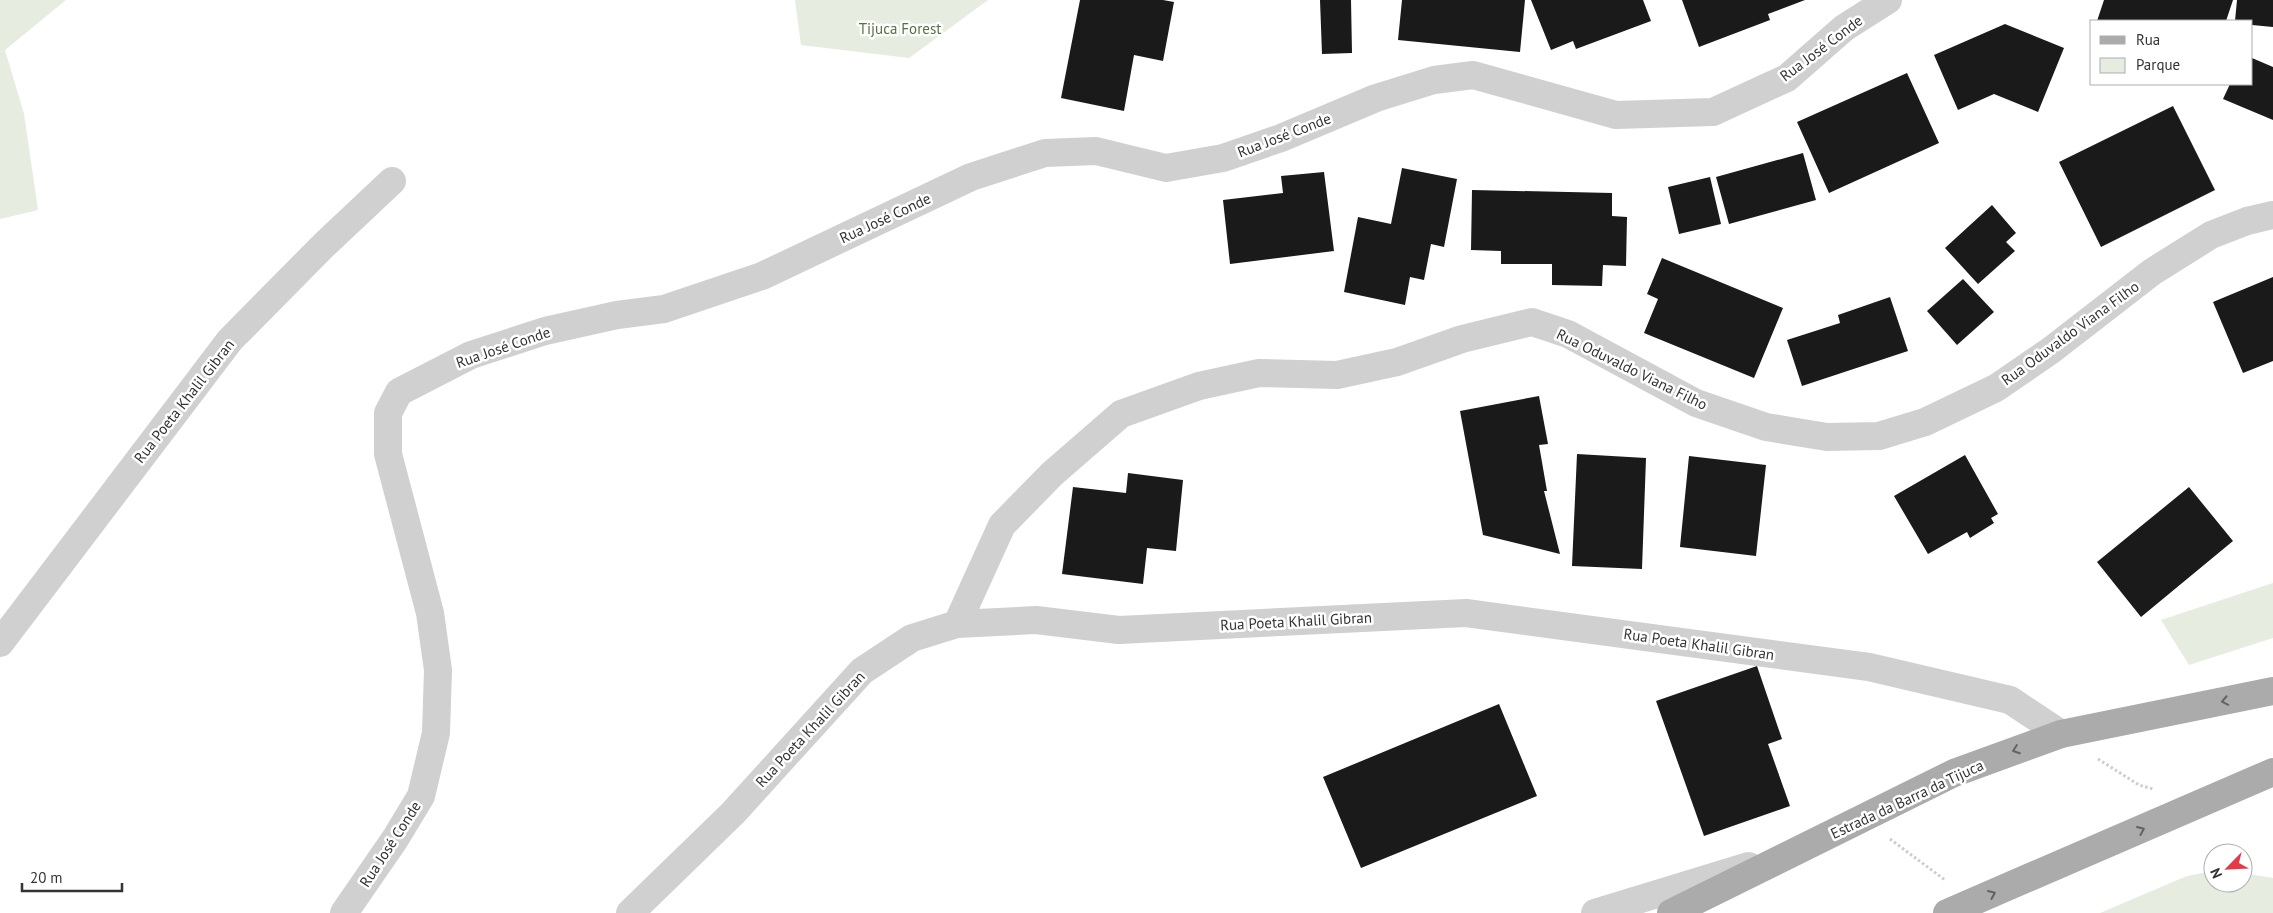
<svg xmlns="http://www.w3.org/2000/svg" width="2273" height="913" viewBox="0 0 2273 913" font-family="'PT Sans',sans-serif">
  <rect width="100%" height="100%" fill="#fff"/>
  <path fill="#e6ecdf" d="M0,0H66L5,50L24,114L38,210L0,219Z
    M795,0H988L909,58L801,45Z
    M2273,583V638L2189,665L2161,620Z
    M2213,871V883H2243V873L2273,878V913H2100L2187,876Z"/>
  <path fill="#1a1a1a" d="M1080,0H1163L1174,2L1163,61L1134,55L1124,111L1061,98Z
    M1320,0H1351L1352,53L1322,54Z
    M1402,0H1525L1520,52L1398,40Z
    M1531,0H1643L1651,21L1576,49L1573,41L1551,50Z
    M1682,0H1805L1768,14L1770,20L1699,47Z
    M2104,0H2233L2226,21H2097Z
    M2237,0H2273V27L2252,25V21H2235Z
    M2005,24L2064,48L2038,112L1994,94L1958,110L1934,55Z
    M2252,58L2273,67V120L2223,99L2230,84H2252Z
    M1907,73L1939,143L1829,193L1797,122Z
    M2173,106L2215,190L2101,247L2059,162Z
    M1803,153L1816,200L1729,224L1716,177Z
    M1402,168L1457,179L1444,247L1431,244L1424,280L1410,277L1405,305L1344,292L1358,217L1391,224Z
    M1324,172L1334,251L1230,264L1223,200L1283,193L1281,176Z
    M1710,177L1721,224L1679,234L1668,187Z
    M1472,190L1612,193V216L1627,217L1626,266L1603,265L1602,286L1552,285V264H1501V251L1471,250Z
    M1992,205L2016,233L2006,242L2015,251L1978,284L1945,248Z
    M1662,258L1783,308L1754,378L1644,333L1658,299L1647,294Z
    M2273,277V361L2243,373L2213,302Z
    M1963,279L1994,312L1957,345L1927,311Z
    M1890,297L1908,351L1802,386L1787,340L1840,323L1838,315Z
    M1539,396L1548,444L1539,445L1547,491H1544L1560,554L1483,535L1460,411Z
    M1577,454L1646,458L1642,569L1572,566Z
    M1965,455L1998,514L1991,518L1994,523L1970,538L1967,532L1928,554L1894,496Z
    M1689,456L1766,465L1756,556L1680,547Z
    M1128,473L1183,480L1176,551L1147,548L1143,584L1062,574L1073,487L1126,493Z
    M2189,487L2233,541L2141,617L2097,562Z
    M1757,666L1782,739L1768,744L1790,806L1704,836L1656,701Z
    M1499,704L1537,796L1361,868L1323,777Z"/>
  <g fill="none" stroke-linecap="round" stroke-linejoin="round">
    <path stroke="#cdcdcd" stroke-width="3" stroke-dasharray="2.5 2.5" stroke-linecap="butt" d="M2098,759L2139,785L2153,789
      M1890,839L1945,880"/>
    <path stroke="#d0d0d0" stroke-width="28" d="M957,624L1002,525L1052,474L1121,414L1199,386L1259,373L1337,375L1397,362L1462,339L1532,322L1568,334L1696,403L1766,427L1827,437L1879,436L1925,422L1996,388L2050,351L2152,272L2211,235L2247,221L2273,215
      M0,643L230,340L324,245L392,181
      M344,913L395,839L421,796L436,733L438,670L430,613L388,454V413L399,392L471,355L545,331L617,315L664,309L762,276L971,177L1045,153L1096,151L1166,168L1223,158L1281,138L1376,98L1434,80L1473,75L1616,115L1713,112L1787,78L1844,28L1888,0
      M630,913L733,813L862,671L912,638L957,624L1036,620L1119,630L1466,613L1869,667L2010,700L2061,734
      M1595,913L1749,866"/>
    <path stroke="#ababab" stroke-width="28" d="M1671,913L1954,773L2061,734L2273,691
      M1947,913L2273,772"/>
  </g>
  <defs><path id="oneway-chevron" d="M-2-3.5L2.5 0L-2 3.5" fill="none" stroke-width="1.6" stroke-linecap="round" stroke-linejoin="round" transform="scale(1.25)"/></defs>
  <g stroke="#636363">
    <use href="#oneway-chevron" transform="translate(2225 701) rotate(169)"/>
    <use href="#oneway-chevron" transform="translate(2016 750) rotate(160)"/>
    <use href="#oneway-chevron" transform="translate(2141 830) rotate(-23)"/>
    <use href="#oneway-chevron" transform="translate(1992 894) rotate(-23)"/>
  </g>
  <g text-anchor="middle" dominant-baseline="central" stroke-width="5" stroke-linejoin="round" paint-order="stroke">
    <g font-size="15" fill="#56703f" stroke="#fff">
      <text x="900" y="28">Tijuca Forest</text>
    </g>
    <g font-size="15" fill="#333" stroke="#fff">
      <text transform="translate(1821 48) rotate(-37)">Rua José Conde</text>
      <text transform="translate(1284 135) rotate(-21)">Rua José Conde</text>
      <text transform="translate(885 218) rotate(-25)">Rua José Conde</text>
      <text transform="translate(2070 333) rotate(-36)">Rua Oduvaldo Viana Filho</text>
      <text transform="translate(503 347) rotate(-19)">Rua José Conde</text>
      <text transform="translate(1632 369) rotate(26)">Rua Oduvaldo Viana Filho</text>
      <text transform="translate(184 401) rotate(-52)">Rua Poeta Khalil Gibran</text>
      <text transform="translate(1296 621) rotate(-3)">Rua Poeta Khalil Gibran</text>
      <text transform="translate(1699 644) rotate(8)">Rua Poeta Khalil Gibran</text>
      <text transform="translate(810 729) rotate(-47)">Rua Poeta Khalil Gibran</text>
      <text transform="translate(1907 799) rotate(-25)">Estrada da Barra da Tijuca</text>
      <text transform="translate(390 844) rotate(-57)">Rua José Conde</text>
    </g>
  </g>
  <rect x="2090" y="20" width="162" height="65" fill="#ffffff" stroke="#adadad"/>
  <rect x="2100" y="36" width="25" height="8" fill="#ababab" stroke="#adadad"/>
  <text x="2136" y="45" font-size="15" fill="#333333">Rua</text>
  <rect x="2100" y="58" width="25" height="15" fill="#e6ecdf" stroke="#adadad"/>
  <text x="2136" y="70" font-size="15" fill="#333333">Parque</text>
  <g transform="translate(2228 868) rotate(246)"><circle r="24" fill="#ffffff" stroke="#adadad"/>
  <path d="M0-4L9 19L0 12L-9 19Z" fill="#e63946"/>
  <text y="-8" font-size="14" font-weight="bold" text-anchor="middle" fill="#333333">N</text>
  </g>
  <path d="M22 883v8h100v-8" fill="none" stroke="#333333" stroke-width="2.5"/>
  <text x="30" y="883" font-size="15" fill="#333333" stroke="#ffffff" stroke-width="4" paint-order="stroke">20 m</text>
</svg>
